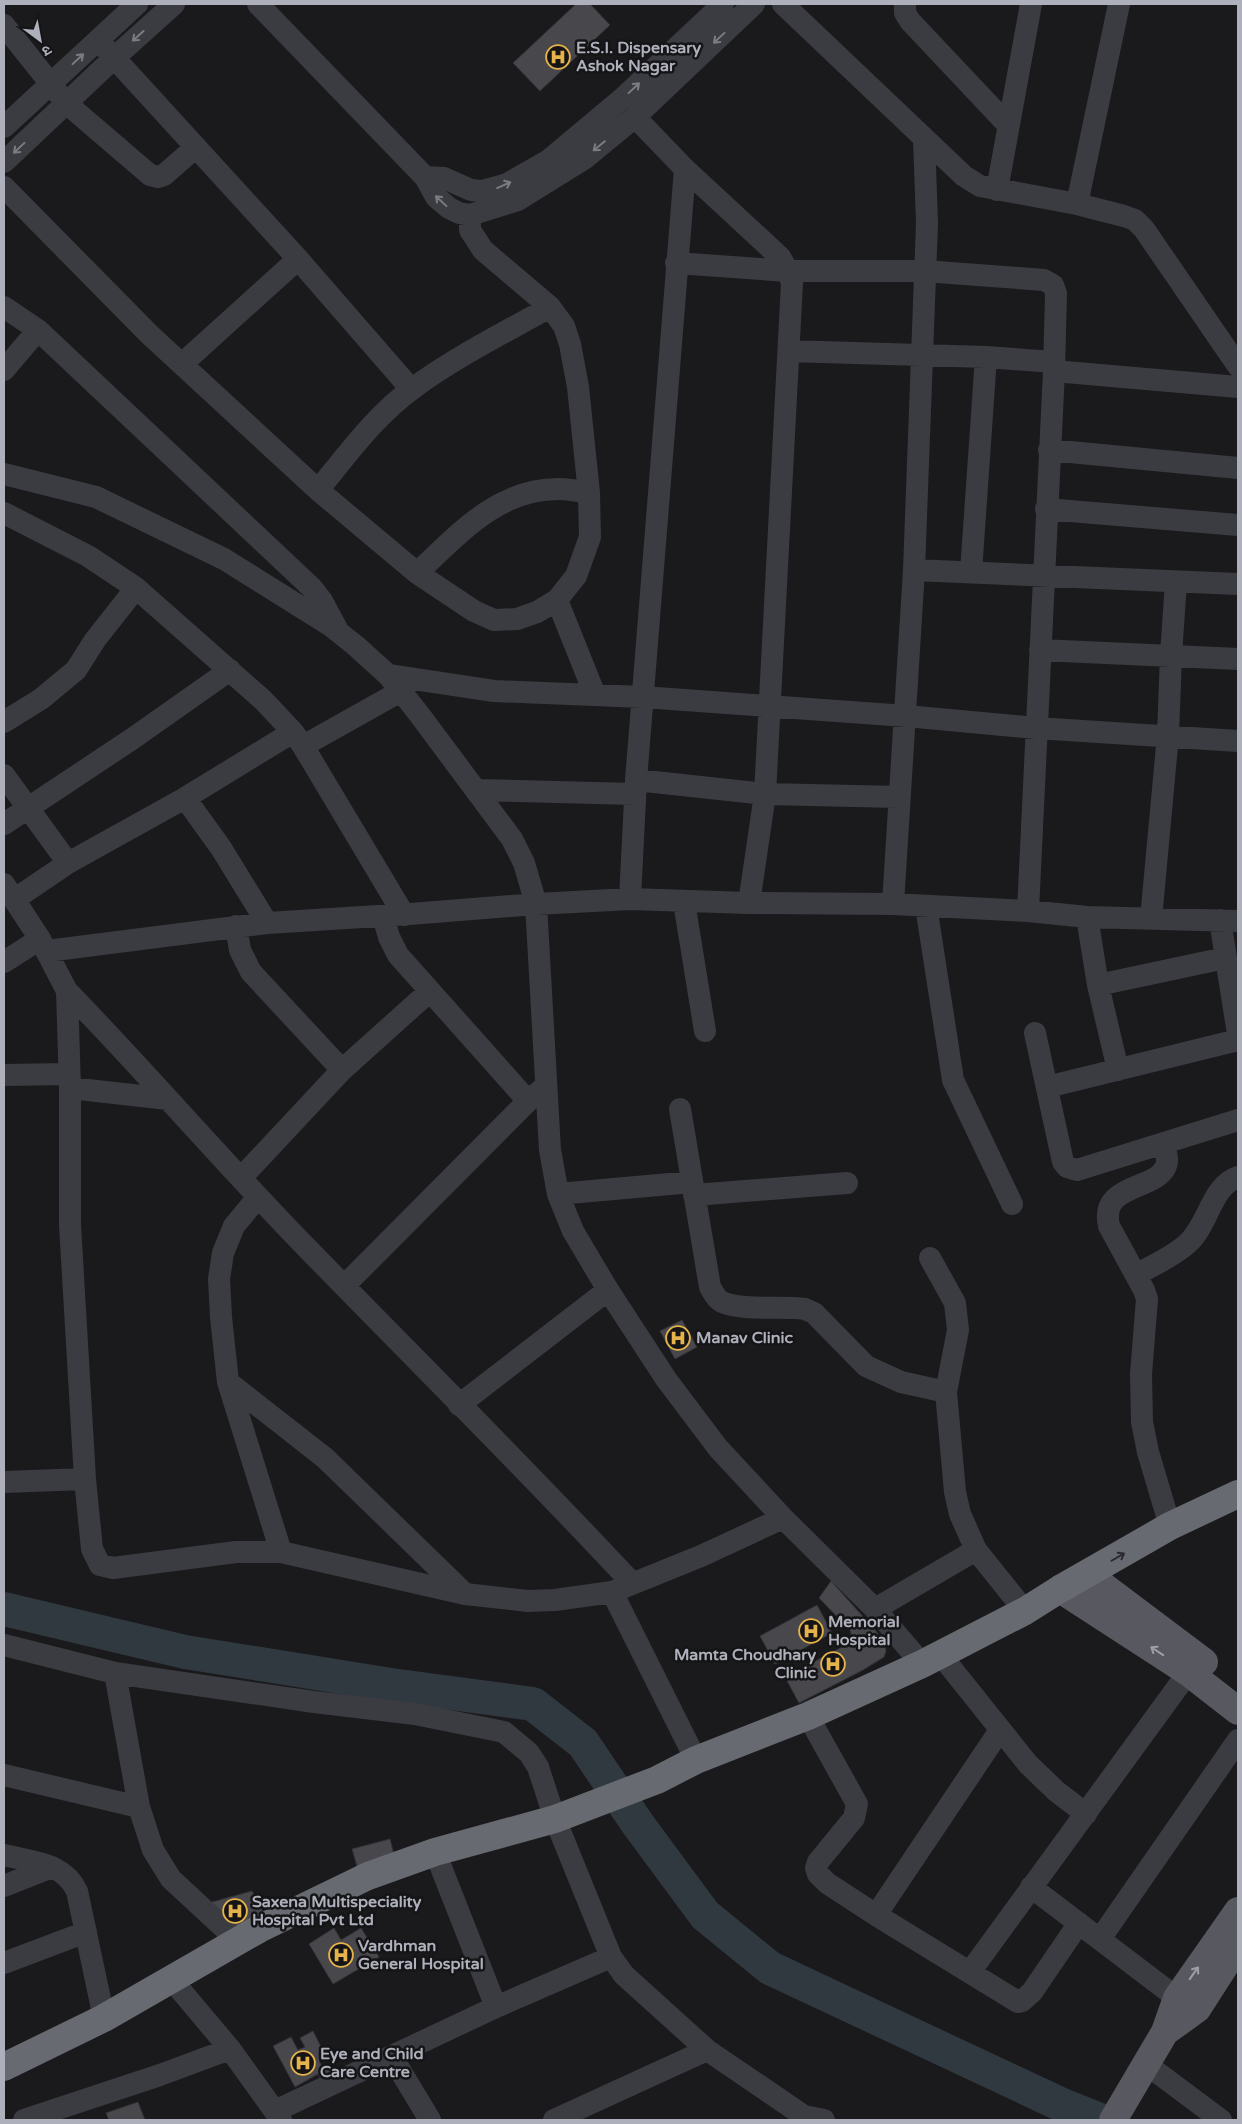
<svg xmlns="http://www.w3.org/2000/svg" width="1242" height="2124" viewBox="0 0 1242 2124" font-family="'Varela Round','Noto Sans Devanagari',sans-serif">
  <rect width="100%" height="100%" fill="#1a1a1c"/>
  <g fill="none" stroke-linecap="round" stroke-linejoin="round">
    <path stroke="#313940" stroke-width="34" d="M4,1609L185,1652L391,1685L533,1704L583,1743L637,1823L705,1915L770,1968L1060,2104L1100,2120"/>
  </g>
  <path fill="#47474c" stroke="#343438" d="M576,4H590L610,25L540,91L513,63Z
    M682,1320L697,1347L675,1359L660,1331Z
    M831,1581L876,1631L885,1645L886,1651L884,1657L863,1670L799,1703L785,1677L846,1645L852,1637L850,1630L819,1598Z
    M817,1605L832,1633L775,1664L760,1636Z
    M390,1839L396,1863L359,1873L352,1849Z
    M252,1891L265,1916L236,1931L205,1904Z
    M334,1928L341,1940L361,1928L379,1957L333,1984L309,1944Z
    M313,2031L326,2057L319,2061L323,2068L328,2066L336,2082L325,2088L318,2074L295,2087L273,2046L291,2037L298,2050L305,2047L300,2038Z
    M138,2102L145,2120H109L106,2113Z"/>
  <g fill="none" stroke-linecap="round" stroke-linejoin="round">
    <path stroke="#3b3c41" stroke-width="22" d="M258,4L425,177L436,197L449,208L459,213L470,215L518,200L584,159L635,117L754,4
      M783,4L964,176L980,186L1077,204L1124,216L1135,220L1144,229L1238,366
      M905,4V13L910,21L1008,125
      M4,25L66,103L150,175L158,177L164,175L196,147
      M98,40L298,259L411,389
      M635,117L685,169L780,257L788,271L792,283L765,794L749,903
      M4,127L137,4
      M4,162L114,58L174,4
      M425,177L444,178L471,190L482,191L507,184L549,160L623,98L723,4
      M4,187L150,335L318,490L417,573L474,611L494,620L517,619L537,612L557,600L576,576L590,537L589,493L578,387L570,344L564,326L550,307L483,250L470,230V215
      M997,190L1031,4
      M1077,204L1119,4
      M676,263L788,271H924L1044,280L1053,285L1056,293L1054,371L1028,911
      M4,307L38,330L312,588L322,601L337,629
      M789,351L986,357L1054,362
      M182,364L298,259
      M4,370L38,330
      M1054,371L1238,387
      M1049,450L1238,468
      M4,474L96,497L224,559L331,626L356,646L388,675L419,714L512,839L524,863L536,904L550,1150L558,1194L573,1231L608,1290L666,1379L718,1448L783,1518L875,1609L922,1664
      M318,490C347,455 375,416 412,389C455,357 504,333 550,307
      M1046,509L1238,525
      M4,513L88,556L136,588L263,700L293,732L303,746L404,915
      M914,570L1238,584
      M971,572L986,357
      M417,573C458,535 497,489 558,489C568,489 579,491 589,493
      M557,600L595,695
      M1040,650L1238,659
      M388,675L494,691L643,697L906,716L1036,728L1238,741
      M4,722L41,699L76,670L95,640L136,588
      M303,746L401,691
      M4,775L68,863
      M636,780L765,794L899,797
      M477,790L635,794
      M185,798L221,848L267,923
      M4,824L132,739L230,670
      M4,884L40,939L67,991L70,1088V1225L85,1479L92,1549L100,1565L113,1568L236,1552H281L465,1594L528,1601L555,1600L612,1592L701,1556L783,1518
      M15,899L68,863L185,798L293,732
      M630,899L636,780L685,169
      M684,902L705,1031
      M893,904L914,570L927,223L924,138
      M926,906L953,1080L1012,1204
      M383,916L389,937L398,955L528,1101
      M1087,917L1098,985L1118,1070
      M1151,919L1168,735L1171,655L1176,582
      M1220,920L1238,1034
      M236,926L240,950L251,972L342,1070
      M47,951L267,923L410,914L536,904L630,899L749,903L893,904L1028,911L1087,917L1238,921
      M4,962L40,939
      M1098,985L1225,958
      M67,991C147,1073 222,1161 303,1244C413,1357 525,1468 633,1584
      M1035,1033L1063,1162L1067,1167L1077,1170L1238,1120
      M4,1075L68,1074
      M1047,1087L1238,1040
      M70,1088L168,1099
      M680,1109L710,1287C713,1292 716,1299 722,1302C742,1311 782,1306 805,1309L814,1313L866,1366L901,1382L946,1392
      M1164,1143C1165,1150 1169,1159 1166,1166C1156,1191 1099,1183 1109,1226L1144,1290L1147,1299L1141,1374L1142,1422L1148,1452L1170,1526
      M241,1178L342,1070L430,991
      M558,1194L692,1182
      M694,1195L847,1183
      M258,1197L234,1226L223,1253L219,1279L221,1317L228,1382L281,1552
      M930,1258L955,1303L958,1330L946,1392L955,1492L960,1514L976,1550L1025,1611
      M1136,1275C1153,1265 1173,1257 1188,1243C1209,1224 1211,1186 1238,1177
      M344,1286L528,1101L546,1086
      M228,1382L325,1458L465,1594
      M459,1405L608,1290
      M4,1482L85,1479
      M612,1592L696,1760
      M875,1609L976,1550
      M4,1645L115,1673L314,1702L415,1714L504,1732L529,1753L538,1767L555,1819L611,1957L624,1975L707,2050L804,2116L824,2120
      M940,1654L1028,1764L1056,1791L1086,1814
      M115,1673L139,1807L153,1850L171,1879L238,1941
      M808,1716L857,1804L854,1818L818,1862L816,1868L818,1874L827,1883L876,1915L1018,2002L1022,2001L1032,1992L1079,1923
      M4,1775L139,1807
      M435,1852L496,2007
      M4,1855C32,1862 63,1862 77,1891L104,2018
      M4,1886L52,1867
      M1031,1887L1177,1998L1191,2006
      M876,1915L1000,1730
      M1100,1939L1238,1740
      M4,1963L86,1932
      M970,1972L1198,1659
      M172,1980L230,2049L281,2120
      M392,2057L430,2120
      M1146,2064L1221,2120
      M275,2111L496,2007L611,1957
      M24,2120L160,2075L230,2049
      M554,2120L707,2050"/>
    <path stroke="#585960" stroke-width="28" d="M1087,1574L1204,1662
      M1060,1589L1188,1672L1238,1711
      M1165,2032L1197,2009L1238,1945
      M1113,2120L1165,2032L1177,1998L1238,1911"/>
    <path stroke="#686a72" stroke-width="28" d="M4,2067L104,2018L259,1929L368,1876L435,1852L555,1819L657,1780L696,1760L808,1716L922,1664L1025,1611L1060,1589L1170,1526L1238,1494"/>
  </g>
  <defs><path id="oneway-shaft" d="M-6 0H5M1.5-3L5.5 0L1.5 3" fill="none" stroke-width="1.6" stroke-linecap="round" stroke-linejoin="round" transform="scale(1.25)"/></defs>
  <g stroke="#7a7c84">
    <use href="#oneway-shaft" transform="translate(138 36) rotate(138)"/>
    <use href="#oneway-shaft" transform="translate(719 38) rotate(137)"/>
    <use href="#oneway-shaft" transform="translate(78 59) rotate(-43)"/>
    <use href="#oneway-shaft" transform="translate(634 88) rotate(-43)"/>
    <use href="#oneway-shaft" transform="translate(599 146) rotate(141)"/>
    <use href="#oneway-shaft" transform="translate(19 148) rotate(137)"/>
    <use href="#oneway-shaft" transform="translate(504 185) rotate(-24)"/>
    <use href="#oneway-shaft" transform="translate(441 201) rotate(-137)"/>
  </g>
  <use stroke="#2a2a2e" href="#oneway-shaft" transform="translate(1118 1557) rotate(-30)"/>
  <g stroke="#9d9fa9">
    <use href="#oneway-shaft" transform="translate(1157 1651) rotate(-146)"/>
    <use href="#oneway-shaft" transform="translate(1194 1973) rotate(-55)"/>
  </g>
  <defs>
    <g id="hospital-ring" transform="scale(1.25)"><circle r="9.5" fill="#151517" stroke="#e5b349" stroke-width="1.5"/><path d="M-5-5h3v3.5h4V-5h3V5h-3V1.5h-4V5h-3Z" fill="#e5b349"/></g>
  </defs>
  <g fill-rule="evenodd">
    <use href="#hospital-ring" x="558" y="57"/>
    <use href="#hospital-ring" x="678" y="1338"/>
    <use href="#hospital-ring" x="811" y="1631"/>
    <use href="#hospital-ring" x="833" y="1664"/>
    <use href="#hospital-ring" x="235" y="1911"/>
    <use href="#hospital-ring" x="341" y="1955"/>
    <use href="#hospital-ring" x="303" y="2063"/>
  </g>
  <g text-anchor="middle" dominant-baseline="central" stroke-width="5" stroke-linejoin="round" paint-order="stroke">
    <g font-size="16" font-weight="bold" fill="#aeb1bb" stroke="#151517" text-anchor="start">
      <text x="576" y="48">E.S.I. Dispensary<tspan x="576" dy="18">Ashok Nagar</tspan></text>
      <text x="696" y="1338">Manav Clinic</text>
      <text x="828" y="1622">Memorial<tspan x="828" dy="18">Hospital</tspan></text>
      <text x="816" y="1655" text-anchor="end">Mamta Choudhary<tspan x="816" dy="18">Clinic</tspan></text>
      <text x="252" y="1902">Saxena Multispeciality<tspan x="252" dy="18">Hospital Pvt Ltd</tspan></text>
      <text x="358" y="1946">Vardhman<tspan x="358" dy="18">General Hospital</tspan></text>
      <text x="320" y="2054">Eye and Child<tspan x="320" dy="18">Care Centre</tspan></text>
    </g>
  </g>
  <rect width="1242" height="2124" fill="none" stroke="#aeb1bb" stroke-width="10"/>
  <g transform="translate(40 40) rotate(148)" stroke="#151517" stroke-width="4" paint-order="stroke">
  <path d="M0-4L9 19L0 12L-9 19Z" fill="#aeb1bb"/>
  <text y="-8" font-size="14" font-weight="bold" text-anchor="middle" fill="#aeb1bb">उ</text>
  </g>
</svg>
